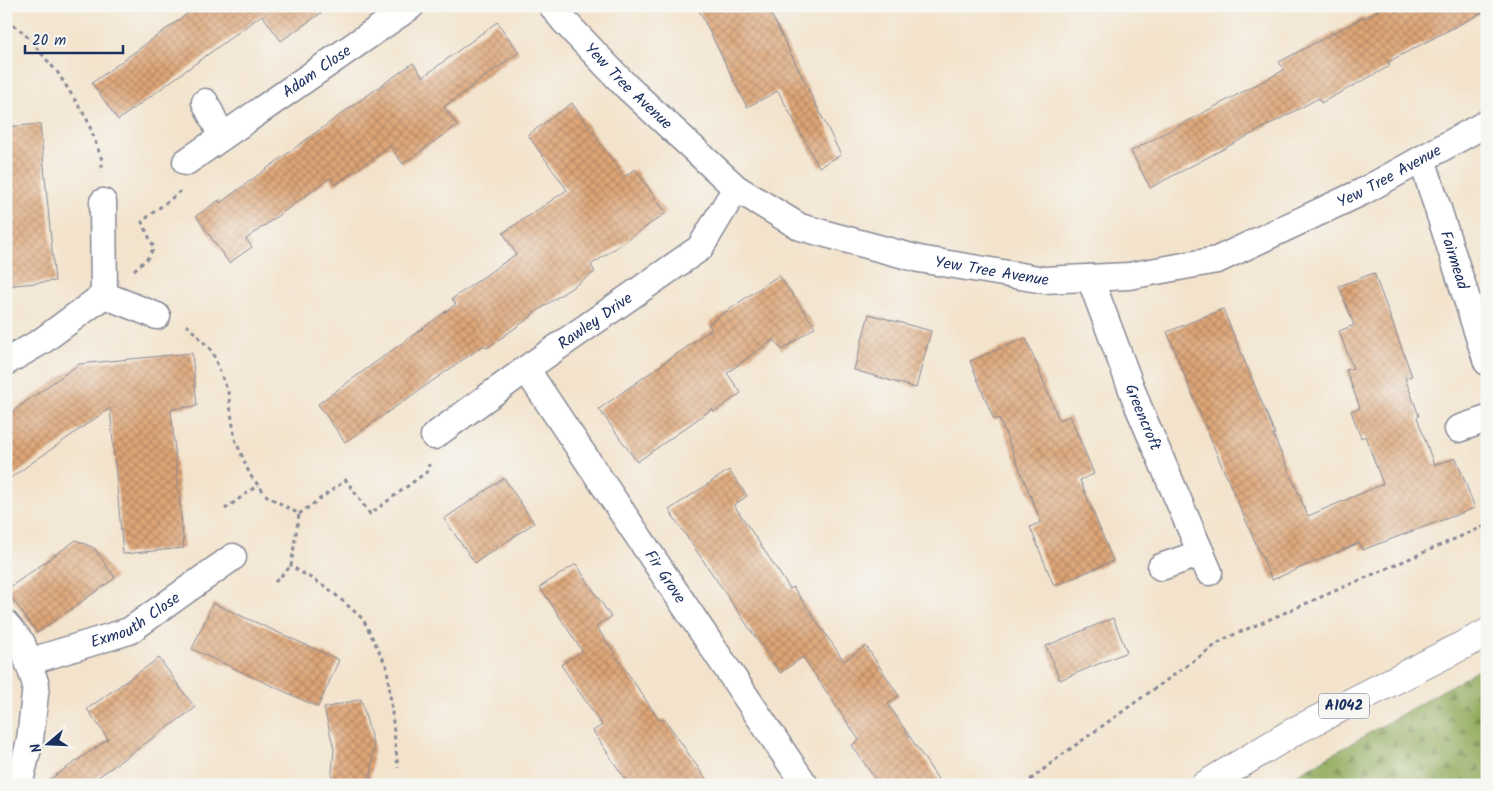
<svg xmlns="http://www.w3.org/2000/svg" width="1493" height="791" viewBox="0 0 1493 791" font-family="Kalam,sans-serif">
  <defs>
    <pattern id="forest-firs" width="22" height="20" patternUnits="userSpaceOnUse" patternTransform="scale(1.25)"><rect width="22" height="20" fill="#91aa5b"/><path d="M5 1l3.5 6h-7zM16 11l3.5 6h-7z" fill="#768b4e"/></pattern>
    <pattern id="building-cross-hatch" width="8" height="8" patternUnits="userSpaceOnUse" patternTransform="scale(1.25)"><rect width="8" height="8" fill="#dea576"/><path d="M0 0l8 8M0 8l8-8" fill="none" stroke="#b38764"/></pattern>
  </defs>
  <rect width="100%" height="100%" fill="#f6f6f2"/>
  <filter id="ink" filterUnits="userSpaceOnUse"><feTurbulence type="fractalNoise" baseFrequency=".02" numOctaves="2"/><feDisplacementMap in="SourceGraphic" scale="10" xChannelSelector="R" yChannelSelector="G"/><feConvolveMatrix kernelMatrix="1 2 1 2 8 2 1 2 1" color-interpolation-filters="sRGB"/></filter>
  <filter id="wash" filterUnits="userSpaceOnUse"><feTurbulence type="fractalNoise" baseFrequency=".0096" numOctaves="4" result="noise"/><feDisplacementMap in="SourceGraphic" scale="20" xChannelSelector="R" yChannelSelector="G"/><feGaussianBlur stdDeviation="1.12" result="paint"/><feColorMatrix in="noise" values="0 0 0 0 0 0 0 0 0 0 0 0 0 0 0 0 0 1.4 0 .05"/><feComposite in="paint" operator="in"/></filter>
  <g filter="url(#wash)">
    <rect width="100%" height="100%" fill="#f3e3cc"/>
    <path fill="url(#forest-firs)" stroke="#566c5c" d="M1487,665V785H1282L1293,777Z"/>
    <g id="blocks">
      <path fill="url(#building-cross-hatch)" d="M198,6H331L281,41L262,15L118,120L92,83Z
        M697,6H767L841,155L819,167L778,91L747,107Z
        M1387,6H1487V10L1388,62L1390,66L1321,103L1319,98L1150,188L1131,151L1284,70L1279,62L1364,17L1365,18Z
        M497,22L519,52L444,107L457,125L403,164L390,146L335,185L330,178L246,239L252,247L229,263L196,216L219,200L220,203L348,109L413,63L423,77Z
        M572,103L624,177L635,169L666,213L591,265L595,272L531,315L532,316L487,348L484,345L345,442L318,404L456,304L452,299L516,254L503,233L567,190L528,135Z
        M40,124L55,281L6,286V127Z
        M1374,273L1412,376L1405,378L1419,416L1417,417L1434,465L1456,458L1475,508L1362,550L1359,543L1272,580L1218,457L1167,332L1223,309L1275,434H1273L1308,516L1383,484L1365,436L1361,438L1351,411L1360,408L1346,370L1353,368L1339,331L1354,325L1339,286Z
        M779,275L815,327L782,350L774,339L727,373L741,393L714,412L712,409L637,462L599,409L712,329L708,324Z
        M869,314L931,331L916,388L854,370Z
        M1026,338L1059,420L1070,416L1094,474L1080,480L1113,561L1054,586L1030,527L1041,522L999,418L994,420L970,361Z
        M192,353L197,406L171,409L184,548L123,554L110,408L6,481V416L79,364Z
        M729,470L747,496L734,505L790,589L793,587L844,661L866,646L899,696L888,704L942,785H879L852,745L859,740L803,657L780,673L685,534L669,510Z
        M504,478L534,523L475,563L444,519Z
        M76,540L94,548L115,578L37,633L6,590Z
        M576,564L611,617L596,626L660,721L664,718L710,785H629L593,731L602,725L561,665L582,651L540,587Z
        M213,603L339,660L318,707L192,649Z
        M1113,618L1127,652L1060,680L1046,646Z
        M159,658L195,708L87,785H42L108,739L87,709Z
        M361,699L374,747L370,785H331L334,749L324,708Z"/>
    </g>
  </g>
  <g filter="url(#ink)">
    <use href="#blocks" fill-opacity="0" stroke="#878995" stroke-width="1"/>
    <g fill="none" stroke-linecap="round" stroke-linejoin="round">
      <g stroke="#878995" stroke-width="29">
        <g id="street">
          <path id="s1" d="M552,6L564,21L626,86L736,188L800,227L919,259L1044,280L1129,276L1217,260L1362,192L1487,123"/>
          <path d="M205,102L222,137"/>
          <path id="s2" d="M1422,159L1487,362"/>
          <path id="s3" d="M186,162L411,6"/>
          <path id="s4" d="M1090,278L1138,406L1209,572"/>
          <path d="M104,295L157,316"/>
          <path d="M6,362L42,341L104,295L103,202"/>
          <path id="s5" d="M526,369L805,785"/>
          <path d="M1458,429L1487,419"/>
          <path id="s6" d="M434,436L526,369L700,248L736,188"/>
          <path d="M1161,567L1201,553"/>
          <path d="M6,624L22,643L36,685L30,740L19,785"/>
          <path id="s7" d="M28,662L129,631L233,557"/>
        </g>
      </g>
      <g stroke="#878995" stroke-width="30">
        <path id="primary" d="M1205,785L1295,731L1487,633"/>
      </g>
      <path stroke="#878995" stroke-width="3" stroke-dasharray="4 4" stroke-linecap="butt" d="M6,21L23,32L58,73L87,119L102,160V172
        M134,270L147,259L154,248L142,222L150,215L181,191
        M186,325L189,327L212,351L228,392L235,439L250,475L267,496L299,514L291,566L329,589L363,619L387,667L398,768
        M225,509L258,485
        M299,514L346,480L370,514L428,471L429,464
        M275,582L291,566
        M1024,785L1059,757L1224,639L1487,525"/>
      <use href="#street" stroke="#fff" stroke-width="26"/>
      <use href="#primary" stroke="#fff" stroke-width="28"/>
    </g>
  </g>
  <g text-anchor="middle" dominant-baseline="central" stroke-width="4" stroke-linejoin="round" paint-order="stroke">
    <rect fill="#f6f6f2" stroke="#5d6b8a" stroke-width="1" x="1319" y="693.5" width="50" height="25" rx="4"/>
    <g font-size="15" font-weight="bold" fill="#1b2f5e">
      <text x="1344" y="706">A1042</text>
    </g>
    <g font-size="16" fill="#1b2f5e" stroke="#f6f6f2">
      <text stroke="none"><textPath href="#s3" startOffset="159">Adam Close</textPath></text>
      <text stroke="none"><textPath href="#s1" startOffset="111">Yew Tree Avenue</textPath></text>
      <text stroke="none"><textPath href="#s1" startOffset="950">Yew Tree Avenue</textPath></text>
      <text stroke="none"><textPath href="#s2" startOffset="106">Fairmead</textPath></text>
      <text stroke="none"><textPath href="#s1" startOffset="531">Yew Tree Avenue</textPath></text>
      <text stroke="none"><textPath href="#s6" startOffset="198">Rawley Drive</textPath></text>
      <text stroke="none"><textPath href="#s4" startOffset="149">Greencroft</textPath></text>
      <text stroke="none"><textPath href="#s5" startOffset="250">Fir Grove</textPath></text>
      <text stroke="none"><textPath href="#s7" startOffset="116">Exmouth Close</textPath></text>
    </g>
  </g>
  <rect width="1493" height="791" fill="none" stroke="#f6f6f2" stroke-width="25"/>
  <g transform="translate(48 744) rotate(251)" stroke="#f6f6f2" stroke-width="4" paint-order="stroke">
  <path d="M0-4L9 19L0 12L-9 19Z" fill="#1b2f5e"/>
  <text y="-8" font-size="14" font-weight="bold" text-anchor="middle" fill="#1b2f5e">N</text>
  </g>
  <path d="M25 45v8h98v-8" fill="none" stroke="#1b2f5e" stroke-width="2.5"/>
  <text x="32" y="45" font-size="15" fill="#1b2f5e" stroke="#f6f6f2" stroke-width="4" paint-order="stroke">20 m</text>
</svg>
